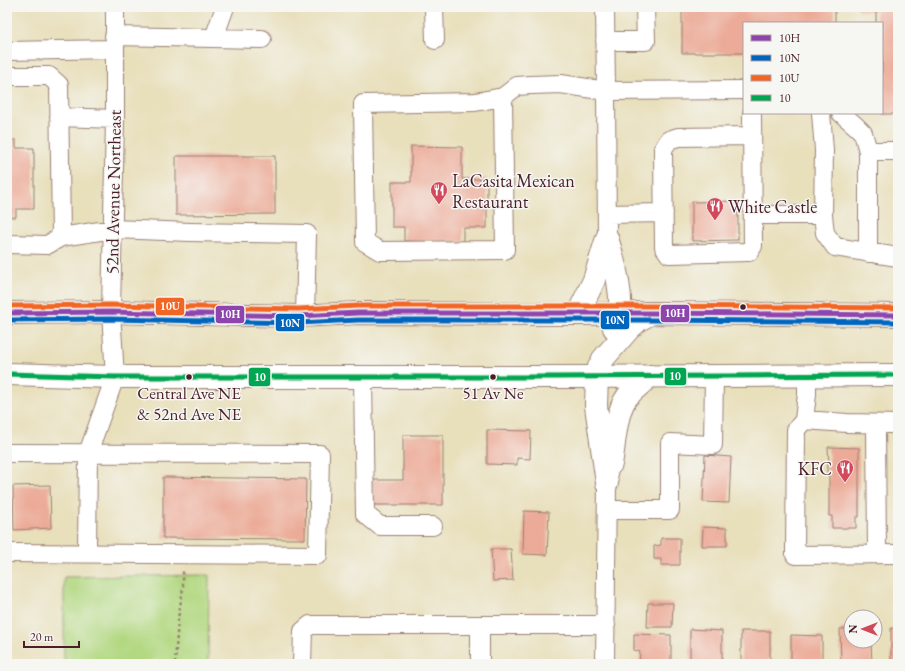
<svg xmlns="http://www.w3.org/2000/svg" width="905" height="671" viewBox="0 0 905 671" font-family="'EB Garamond',serif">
  <rect width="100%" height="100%" fill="#f6f6f2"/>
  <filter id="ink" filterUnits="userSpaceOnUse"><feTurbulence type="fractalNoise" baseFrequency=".025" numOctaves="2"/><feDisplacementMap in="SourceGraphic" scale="8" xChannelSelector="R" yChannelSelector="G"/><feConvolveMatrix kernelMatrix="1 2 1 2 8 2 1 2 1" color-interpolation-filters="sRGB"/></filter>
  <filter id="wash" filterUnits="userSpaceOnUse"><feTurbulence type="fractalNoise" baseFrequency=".012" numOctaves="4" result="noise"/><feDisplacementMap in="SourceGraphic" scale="16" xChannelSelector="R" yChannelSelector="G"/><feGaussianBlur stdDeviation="0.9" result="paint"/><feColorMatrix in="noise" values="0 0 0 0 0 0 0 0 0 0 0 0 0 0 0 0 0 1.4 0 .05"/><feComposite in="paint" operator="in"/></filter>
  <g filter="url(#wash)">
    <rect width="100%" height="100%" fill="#e8dfbb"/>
    <path fill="#b2d881" stroke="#7e7c56" d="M209,575L208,664H64V577Z"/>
    <g id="blocks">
      <path fill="#ecab98" d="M682,7H835V23H744V53H682Z
        M859,7H898V114H882V23H876V11H859Z
        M7,140H16V148H34V209H16V217H7Z
        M411,146L462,147V179H487V228H463V242L404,241V227H392V182H411Z
        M176,156H275V214L176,215Z
        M738,201V240L692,241V202Z
        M487,430L531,431L530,459L517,458V465L487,464Z
        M403,435H443V505H374L372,480H403Z
        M828,447L859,448V517H856V528H832V516H829V475H827V465H829Z
        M705,455L731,457L729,503L703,502Z
        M163,477L306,479L305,539L163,538Z
        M50,485L51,528L14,530L13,486Z
        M524,511L549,512L547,555L523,554Z
        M703,527L727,528V546H702Z
        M661,538H680V565H661V559H654V546L661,545Z
        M491,549H511L513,580L493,581Z
        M648,603H673L672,627H647Z
        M891,628L898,629V664H891Z
        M690,629L722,631V664H690Z
        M840,629H851V641H871L872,664H841Z
        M741,631H770V664H741Z
        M634,634L671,635V664H639L640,652L634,650Z
        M791,635L822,636V664H791Z"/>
    </g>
  </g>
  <g filter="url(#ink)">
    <use href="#blocks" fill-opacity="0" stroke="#997f73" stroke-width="1"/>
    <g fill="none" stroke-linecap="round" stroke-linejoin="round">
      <g stroke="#997f73" stroke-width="20">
        <path id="minor" d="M434,7L435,40
          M114,36L262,39
          M214,38L225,7
          M605,41H646L645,7
          M7,51L114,49
          M7,76H49L59,85L61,237
          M503,97L505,250L380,251L365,242L363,104L475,102L503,97L517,86L531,85L561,84L606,91L605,7
          M752,113L753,246L749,252L669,254L664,247L663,149L669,140L678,137L752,136
          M821,113L824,150L823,215L825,233L835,247L898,257
          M841,113L857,127L863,133L868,151
          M59,117L115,119
          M608,214L664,213
          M753,215H823
          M607,238L606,91L744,90
          M7,244L47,245L61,237L113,229L190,232L307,234L305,316
          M868,253V151H898
          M807,375V394L804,420L796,430L795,555L898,554
          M363,376L365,514L380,526H433
          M804,420L847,423L898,424
          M876,424L877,554
          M7,453L320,454L318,555L7,553
          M607,510H670V443L713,445L714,375
          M87,553L88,453L115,377L111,312L115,119V7
          M480,625V664
          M302,664L303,631L310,625H606
          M605,664L607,483"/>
      </g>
      <g stroke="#997f73" stroke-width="24">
        <path id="major" d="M607,238C614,260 622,289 620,313C619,318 616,323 614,328
          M7,313L111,312L298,316L358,313L578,314L652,313L898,315
          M578,314L594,280L607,238
          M7,374L115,377H552L898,375
          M611,464C615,444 615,413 627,397C633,390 642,383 650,376
          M607,483L596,406L597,377L599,367L603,359L629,329L639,320L652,313"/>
      </g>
      <path stroke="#997f73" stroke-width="2.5" stroke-dasharray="3 3" stroke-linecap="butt" d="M175,664L178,619L183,588V571"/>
      <use href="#minor" stroke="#fff" stroke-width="18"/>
      <use href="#major" stroke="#fff" stroke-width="22"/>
      <g stroke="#f6f6f2" stroke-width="8">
        <path id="bus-1" d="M7,313L111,312L298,316L358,313H652L898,315"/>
      </g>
      <g stroke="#f6f6f2" stroke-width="8">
        <path id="bus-2" d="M7,320L111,319L298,323L358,320H652L898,322"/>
      </g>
      <g stroke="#f6f6f2" stroke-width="8">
        <path id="bus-3" d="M7,306L111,305L298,309L358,306H652L898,308"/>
      </g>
      <g stroke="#f6f6f2" stroke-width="8">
        <path id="bus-4" d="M7,374L115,377H552L898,375"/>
      </g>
      <use href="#bus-1" stroke="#8e44ad" stroke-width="5"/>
      <use href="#bus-2" stroke="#0065bd" stroke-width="5"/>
      <use href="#bus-3" stroke="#f26522" stroke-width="5"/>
      <use href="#bus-4" stroke="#00a651" stroke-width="5"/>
    </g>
  </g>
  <defs>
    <g id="restaurant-pin" transform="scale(0.9)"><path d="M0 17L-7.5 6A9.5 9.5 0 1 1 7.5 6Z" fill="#d1495b" stroke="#f6f6f2"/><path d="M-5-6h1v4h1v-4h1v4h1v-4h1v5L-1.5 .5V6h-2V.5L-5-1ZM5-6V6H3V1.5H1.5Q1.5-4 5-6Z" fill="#fff"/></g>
  </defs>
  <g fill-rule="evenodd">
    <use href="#restaurant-pin" x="439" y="190"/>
    <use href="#restaurant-pin" x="715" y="206"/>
    <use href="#restaurant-pin" x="845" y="468"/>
  </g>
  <g fill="#4a1f2b" stroke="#f6f6f2" stroke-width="1.5">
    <circle cx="743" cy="307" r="3.5"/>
    <circle cx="189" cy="377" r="3.5"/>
    <circle cx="493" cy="377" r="3.5"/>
  </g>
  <g text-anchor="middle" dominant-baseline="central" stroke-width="3" stroke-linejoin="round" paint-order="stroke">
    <g font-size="17" fill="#4a1f2b" stroke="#f6f6f2">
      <text x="189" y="393">Central Ave NE<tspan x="189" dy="21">&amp; 52nd Ave NE</tspan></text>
      <text x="493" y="393">51 Av Ne</text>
    </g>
    <g font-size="18" fill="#4a1f2b" stroke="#f6f6f2" text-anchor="start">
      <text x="452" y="180">LaCasita Mexican<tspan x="452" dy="21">Restaurant</tspan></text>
      <text x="728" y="206">White Castle</text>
      <text x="832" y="468" text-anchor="end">KFC</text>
    </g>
    <g font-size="18" fill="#4a1f2b" stroke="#f6f6f2">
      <text transform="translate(113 192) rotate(-89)">52nd Avenue Northeast</text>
    </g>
  </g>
  <g stroke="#f6f6f2" stroke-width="1.5">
    <rect x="155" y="297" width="30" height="19" rx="4" fill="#f26522"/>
    <rect x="660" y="304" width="30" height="19" rx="4" fill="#8e44ad"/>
    <rect x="215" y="305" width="30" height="19" rx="4" fill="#8e44ad"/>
    <rect x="600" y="310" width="30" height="20" rx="4" fill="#0065bd"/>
    <rect x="275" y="313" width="30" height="19" rx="4" fill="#0065bd"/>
    <rect x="664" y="367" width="23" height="19" rx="4" fill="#00a651"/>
    <rect x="248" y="367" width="23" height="20" rx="4" fill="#00a651"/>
  </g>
  <g font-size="11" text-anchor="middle" font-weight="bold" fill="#fff">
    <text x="170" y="310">10U</text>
    <text x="675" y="317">10H</text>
    <text x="230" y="318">10H</text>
    <text x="615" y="324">10N</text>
    <text x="290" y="327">10N</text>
    <text x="675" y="380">10</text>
    <text x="260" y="381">10</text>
  </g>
  <rect width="905" height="671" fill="none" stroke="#f6f6f2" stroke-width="24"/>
  <rect x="743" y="22" width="140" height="92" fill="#f6f6f2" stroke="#b1a0a2"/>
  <rect x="751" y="35" width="20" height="6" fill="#8e44ad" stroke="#b1a0a2"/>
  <text x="779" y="42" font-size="12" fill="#4a1f2b">10H</text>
  <rect x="751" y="55" width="20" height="6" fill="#0065bd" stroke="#b1a0a2"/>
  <text x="779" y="62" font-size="12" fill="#4a1f2b">10N</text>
  <rect x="751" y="75" width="20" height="6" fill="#f26522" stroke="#b1a0a2"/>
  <text x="779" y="82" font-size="12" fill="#4a1f2b">10U</text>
  <rect x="751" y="95" width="20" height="6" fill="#00a651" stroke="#b1a0a2"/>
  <text x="779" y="102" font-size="12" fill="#4a1f2b">10</text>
  <g transform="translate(863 629) rotate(270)"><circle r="19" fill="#f6f6f2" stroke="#b1a0a2"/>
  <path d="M0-3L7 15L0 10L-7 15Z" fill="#d1495b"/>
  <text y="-6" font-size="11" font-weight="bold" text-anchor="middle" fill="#4a1f2b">N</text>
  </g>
  <path d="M24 641v6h55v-6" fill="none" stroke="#4a1f2b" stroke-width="2"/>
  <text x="30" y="641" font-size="12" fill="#4a1f2b" stroke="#f6f6f2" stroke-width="3" paint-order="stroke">20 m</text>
</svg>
